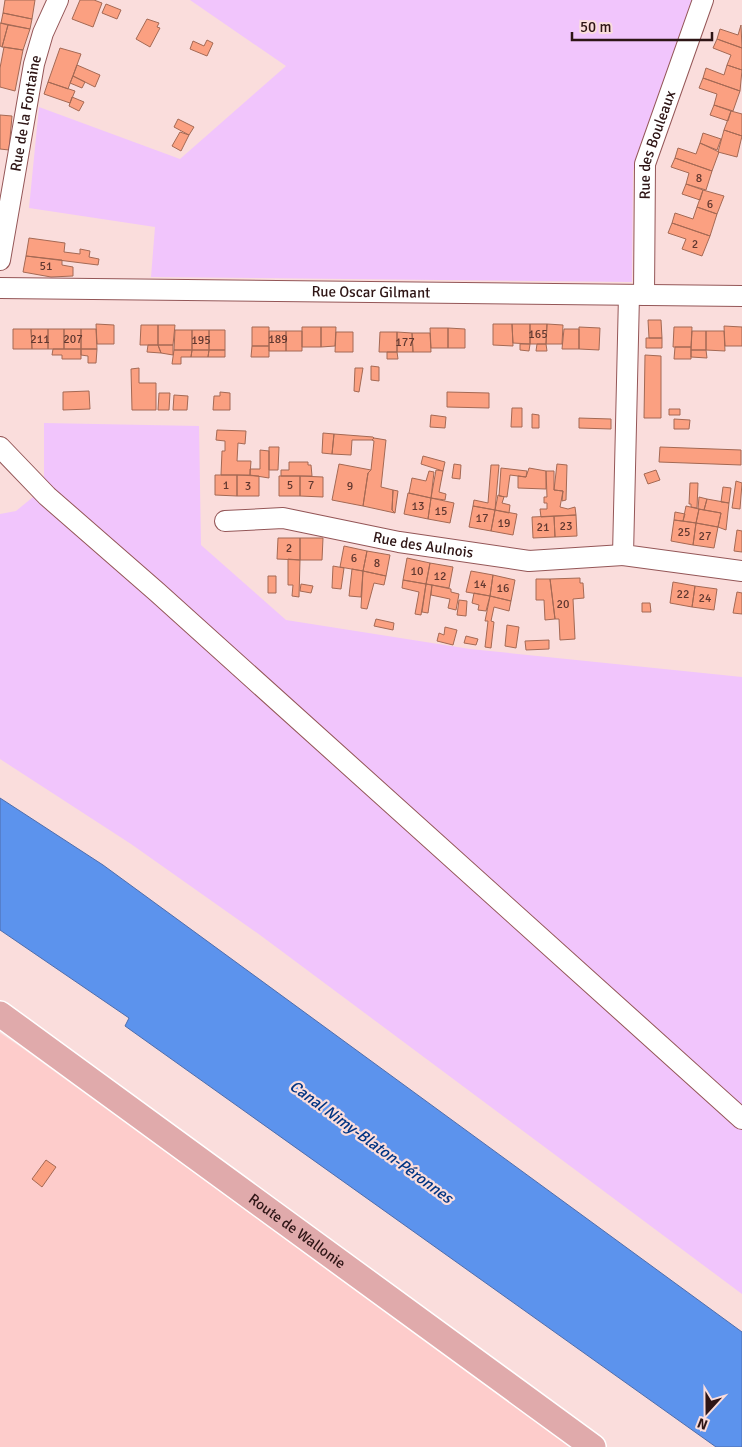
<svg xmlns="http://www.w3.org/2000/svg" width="742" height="1447" viewBox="0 0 742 1447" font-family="Signika,sans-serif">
  <rect width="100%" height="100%" fill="#fadddc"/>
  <path fill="#fdcccb" d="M0,1033L22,1048L571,1447H0Z"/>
  <path fill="#f1c5fc" d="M190,0H693L633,171L632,282L151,277L155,227L29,208L39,107L180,159L286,66Z
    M44,423L199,426L201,545L286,620L470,649L742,677V1294L260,935L131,844L0,759V514L16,511L44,488Z"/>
  <path fill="#5c93ed" stroke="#4e6dac" d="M0,798L103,865L742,1332V1447H716L125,1026L129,1018L0,930Z"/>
  <path fill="#fba081" stroke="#a46954" d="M5,0H35L32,19L3,13Z
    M80,0H94L102,3L93,27L72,19Z
    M106,4L121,10L117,19L102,13Z
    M3,13L32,19L30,29L1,23Z
    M147,19L159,23L157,27L160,28L150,47L136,39Z
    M0,23L8,25L2,47L0,46Z
    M8,25L30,29L23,50L2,47Z
    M741,25L742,48L717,39L720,29L738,35Z
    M717,39L742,48V70L727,65L731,55L713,48Z
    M207,40L213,43L207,56L190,49L193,41L204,46Z
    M4,47L23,50L15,91L0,87V68Z
    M60,48L81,54L68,89L48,82Z
    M77,65L100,75L95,87L73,76Z
    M727,65L742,70L740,91L703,78L706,68L724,75Z
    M73,76L85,82L82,88L70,83Z
    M703,78L740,91L733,111L714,105L717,94L699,88Z
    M48,82L75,91L70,103L44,94Z
    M72,97L84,102L79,111L69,106Z
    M714,105L731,111L728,121L710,115Z
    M731,111L742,114V136L724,130Z
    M0,115L12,116L9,150L0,149Z
    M178,119L194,127L189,135L174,127Z
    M724,130L742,136L737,157L718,152Z
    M180,132L189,135L181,151L172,146Z
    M703,133L721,139L717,150L700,143Z
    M700,143L719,152L712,171L675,158L678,148L696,154Z
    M675,158L712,171L706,190L686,184L689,173L671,167Z
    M686,184L703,190L700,200L682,194Z
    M703,190L724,196L717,214L697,207Z
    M697,207L717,214L710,236L672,223L675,213L693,219Z
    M672,223L710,236L702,256L682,249L686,239L668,233Z
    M29,238L65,243L64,252L80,254V249L90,251L89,257L99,259L98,265L26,256Z
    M26,256L62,260V265L73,267V276L51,277L23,272Z
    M648,320H661L662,338H649Z
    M96,324L114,325V344H97Z
    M493,324H512L513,346L493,345Z
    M512,324H530V344L513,343Z
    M530,324H547L546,344H530Z
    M547,324L563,325L562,344H546Z
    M141,325H158V345H140Z
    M158,325H175L173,345H158Z
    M724,326L742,327V346H725Z
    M252,327H269V346H252Z
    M302,327H321V347H302Z
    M321,327H336L335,346L321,347Z
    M579,327L600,328L599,350L579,349Z
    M674,327H692L691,347H673Z
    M430,328H448V348H431Z
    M448,328L465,329V348H448Z
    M13,329H31L32,349H13Z
    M31,329H48V349H32Z
    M48,329H64V349H48Z
    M64,329H81V349H64Z
    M81,329H96L97,349H81Z
    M564,329H579V349H562Z
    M175,330H192V350H174Z
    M192,330H209V350H192Z
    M209,330H225V350H209Z
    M269,331H286V351H269Z
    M286,331H302V351H286Z
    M692,331H706V350H691Z
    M706,331H724L725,351L706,350Z
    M336,332H353V352H335Z
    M380,332H397V352H379Z
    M397,332L412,333L413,352H397Z
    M412,333H430L431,352H413Z
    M646,338H662V348H646Z
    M520,344H530L529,351L520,350Z
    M537,344H546L547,351H536Z
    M148,345H158L161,353L147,352Z
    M158,345H173V355L161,353Z
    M252,346H269V357H251Z
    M675,347H691V359H674Z
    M53,349H81V359H62V355H52Z
    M81,349H97L96,363H88V356L81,355Z
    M174,350H192L191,357H181V364H172Z
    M192,350H209L208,357H191Z
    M209,350H225V357H208Z
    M691,350H706L707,358L691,357Z
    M387,352H397L398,359H387Z
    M645,355L661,356V418H644Z
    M371,366L379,367V381L371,380Z
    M139,368V383H156V410H132L131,369Z
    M355,368H363L359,392L354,391Z
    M89,391L90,409L63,410V392Z
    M220,392L230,393V410H213L214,396H220Z
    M447,392L489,393V408L447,407Z
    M159,393H170L169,410H158Z
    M174,395L188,396L187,410H173Z
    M512,408H522V427H511Z
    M669,409H680V415H669Z
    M532,414L539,415V428H532Z
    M431,415L446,417L445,428L430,427Z
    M579,418L611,419V429L579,428Z
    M674,419L690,420L689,429H674Z
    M217,430L246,431L245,444L238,443L237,461H251L250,475H221L222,451H225V441L216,440Z
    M323,433L334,434L332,454L322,453Z
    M334,434L373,437L374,438L372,440H352L351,455L332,454Z
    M374,438L386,440L381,487L393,490L392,510L395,513L363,506L368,473L371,470L374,441L372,440Z
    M269,447H279L278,470H269Z
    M660,447L741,450V465L659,462Z
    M260,450L269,451V478L250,475V469H260Z
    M423,456L445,462L443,471L421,464Z
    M289,462H308V465H311L312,476H281V470H289Z
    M339,464L371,470L368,473L363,506L332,500Z
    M454,464L461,465L460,479L452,478Z
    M557,464L567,465L566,500L562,501L563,491L554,490Z
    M491,465H499L495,510L473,506L474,500L488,503Z
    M501,468L527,471L526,477L510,475L507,497L499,496Z
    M529,468L546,471V489L518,488V476L526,477Z
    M436,470L443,471L439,492L446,494L445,500L431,498Z
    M656,470L660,480L648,484L644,474Z
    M429,471L434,472L431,498L409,493L412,478L426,481Z
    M546,471H554V490L563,491L560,507L568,509L575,507L576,515L541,517L540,509H547V503H544V497H547Z
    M215,475H237V496L215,495Z
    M237,475L259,476V496H237Z
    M279,476H300V496H279Z
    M300,476L323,477V497L300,496Z
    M736,481L742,483L740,509L732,508Z
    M690,483H698L697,508L691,507V504H689Z
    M723,487L731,488L729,503L721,502Z
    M393,490L398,491L395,513L392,510Z
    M408,493L431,498L428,519L404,514Z
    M498,495L504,497L502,503L510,505L509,513L495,510Z
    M699,497L707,499L704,510L698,509Z
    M431,498L454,503L450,523L428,519Z
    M707,499L729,503L726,530L718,527L721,513L704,510Z
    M473,506L495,510L491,531L469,527Z
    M686,506L699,509L696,523L683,521Z
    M699,509L721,513L718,527L696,523Z
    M495,510L517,514L513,535L491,531Z
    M675,512L685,514L683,521L674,520Z
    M576,515L577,536L555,537L554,516Z
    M554,516L555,537L533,538L532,517Z
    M674,520L696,523L693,545L671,541Z
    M696,523L718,527L714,548L693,545Z
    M737,530L742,531V552L734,551Z
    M278,538H300V560L277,559Z
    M300,538H323L322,560H300Z
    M344,546L367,551L363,571L340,567Z
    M367,551L390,555L386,576L363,571Z
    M407,558L430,563L426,584L403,580Z
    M288,559L300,560L299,597L292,596L293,585H288Z
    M430,563L453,567L449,588L426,584Z
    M333,566L344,568L341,589L332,588Z
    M352,569L363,571L361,597L349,596Z
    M363,571L386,576L384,585L374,583L367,609L361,608Z
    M471,571L493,575L490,596L466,592Z
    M493,575L515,580L511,601L490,596Z
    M268,576H276V593H268Z
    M580,578V583H583L584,598L573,599L575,639L560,640L559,619H555L550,579Z
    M536,579H550L555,619L545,620L544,600H536Z
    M403,580L426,584L421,615L415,614L419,592L402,588Z
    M673,582L695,586L692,607L670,603Z
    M301,584L313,586L311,593L300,591Z
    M426,584L432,585L428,613L422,612Z
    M432,585L451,589V592L459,594L456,610L448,608L450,599L431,595Z
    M695,586L717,589L714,610L692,607Z
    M737,592L742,593V614L733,613Z
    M474,593L490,596L486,611L478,610L479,605L472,603Z
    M490,596L511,601L509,611L494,607L491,621L494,622L491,648L485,647L488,621H485Z
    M459,600L467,601L466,616L457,615Z
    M642,603H650L651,612H642Z
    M376,619L394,623L393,630L374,626Z
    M507,625L519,627L516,648L505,646Z
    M445,627L457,630L453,645L437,641L439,633L444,635Z
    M466,636L478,639L476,645L464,643Z
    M549,640V649L526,650L525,641Z
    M46,1160L56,1167L42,1187L32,1179Z"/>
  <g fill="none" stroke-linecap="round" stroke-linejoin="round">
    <g stroke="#945657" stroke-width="22">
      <g id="minor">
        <path id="s1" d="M0,260L34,64L43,33L58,0"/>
        <path id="s2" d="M0,288L742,296"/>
        <path d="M629,295L623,555L742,571"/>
        <path id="s3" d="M644,295L645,164L703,0"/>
        <path d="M0,447L47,496L157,592L742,1119"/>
        <path id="s4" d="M225,521L283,518L399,542L529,561L623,555"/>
      </g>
    </g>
    <g stroke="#fff" stroke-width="28">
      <g id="major">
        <path id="s5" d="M0,1014L593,1447"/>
      </g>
    </g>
    <use href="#minor" stroke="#fff" stroke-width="20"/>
    <use href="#major" stroke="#e0aaab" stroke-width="25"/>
  </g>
  <g text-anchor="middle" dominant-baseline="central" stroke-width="4.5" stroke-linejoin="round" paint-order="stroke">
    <g font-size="12" fill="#613830">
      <text x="699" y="178">8</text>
      <text x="710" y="204">6</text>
      <text x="695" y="244">2</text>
      <text x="46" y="266">51</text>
      <text x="538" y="334">165</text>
      <text x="40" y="339">211</text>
      <text x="73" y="339">207</text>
      <text x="278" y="339">189</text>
      <text x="201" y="340">195</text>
      <text x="405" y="342">177</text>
      <text x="226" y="485">1</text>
      <text x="290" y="485">5</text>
      <text x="311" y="485">7</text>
      <text x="248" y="486">3</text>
      <text x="350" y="486">9</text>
      <text x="418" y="506">13</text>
      <text x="441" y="511">15</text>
      <text x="482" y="518">17</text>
      <text x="504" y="523">19</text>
      <text x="566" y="526">23</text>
      <text x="543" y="527">21</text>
      <text x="684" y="532">25</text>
      <text x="705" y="536">27</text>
      <text x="289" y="548">2</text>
      <text x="354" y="558">6</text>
      <text x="377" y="563">8</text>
      <text x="417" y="571">10</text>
      <text x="440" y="576">12</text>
      <text x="480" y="584">14</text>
      <text x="503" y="588">16</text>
      <text x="683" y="594">22</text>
      <text x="705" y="598">24</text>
      <text x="563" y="604">20</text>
    </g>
    <g font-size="15" fill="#2e1515" stroke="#fadddc">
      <text stroke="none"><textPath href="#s1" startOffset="149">Rue de la Fontaine</textPath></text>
      <text stroke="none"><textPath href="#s3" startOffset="152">Rue des Bouleaux</textPath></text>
      <text stroke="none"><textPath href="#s2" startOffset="371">Rue Oscar Gilmant</textPath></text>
      <text stroke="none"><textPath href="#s4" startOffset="201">Rue des Aulnois</textPath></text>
      <text stroke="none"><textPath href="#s5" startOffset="368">Route de Wallonie</textPath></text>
    </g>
    <g font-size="16" font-style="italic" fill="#003482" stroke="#fadddc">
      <text transform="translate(371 1142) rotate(36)">Canal Nimy-Blaton-Péronnes</text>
    </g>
  </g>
  <g transform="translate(707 1412) rotate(201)" stroke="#fadddc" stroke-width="4" paint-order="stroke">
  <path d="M0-4L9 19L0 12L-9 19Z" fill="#2e1515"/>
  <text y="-8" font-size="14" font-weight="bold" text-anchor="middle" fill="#2e1515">N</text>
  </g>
  <path d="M572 32v8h140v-8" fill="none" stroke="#2e1515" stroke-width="2.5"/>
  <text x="580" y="32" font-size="15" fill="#2e1515" stroke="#fadddc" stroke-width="4" paint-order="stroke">50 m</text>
</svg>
